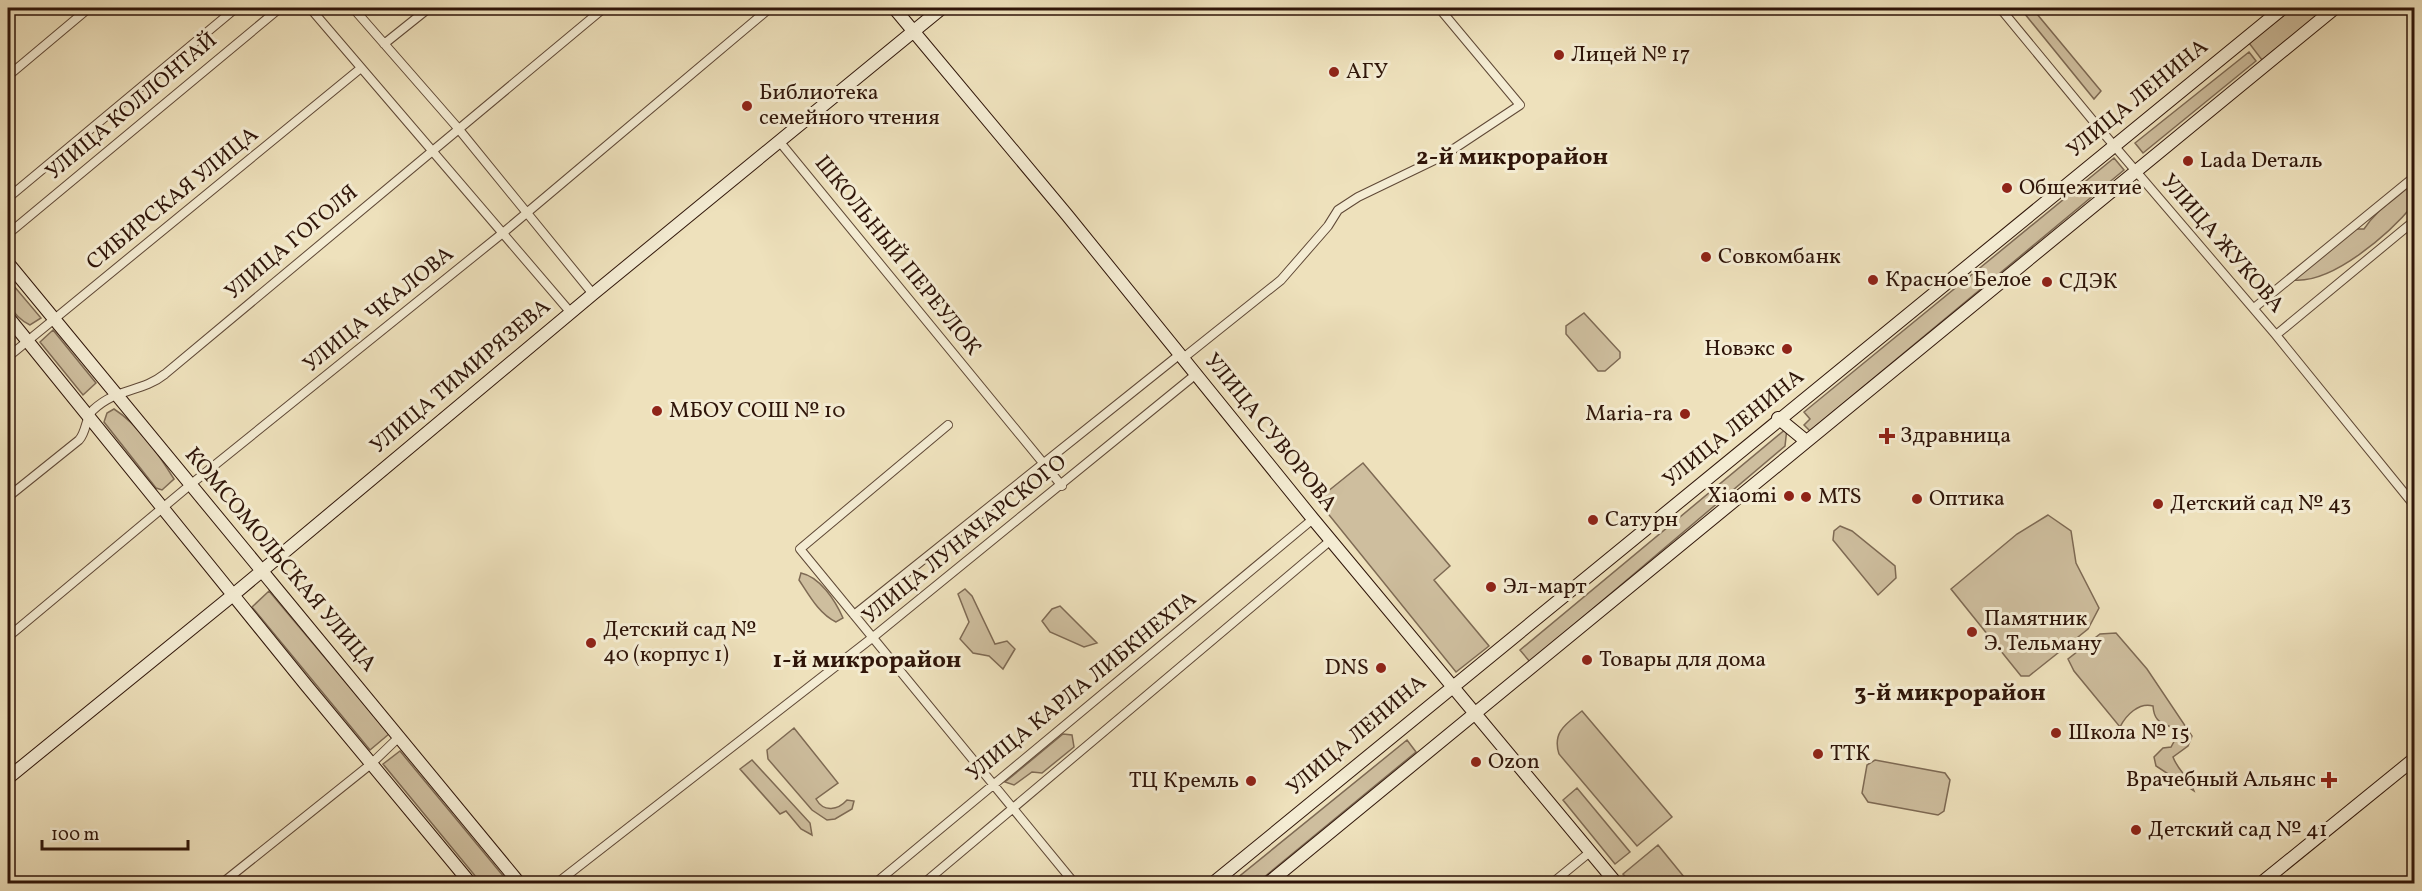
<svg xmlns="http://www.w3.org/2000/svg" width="2422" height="891" viewBox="0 0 2422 891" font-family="Vollkorn,serif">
  <rect width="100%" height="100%" fill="#eee1bc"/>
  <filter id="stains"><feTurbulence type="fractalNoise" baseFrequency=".00333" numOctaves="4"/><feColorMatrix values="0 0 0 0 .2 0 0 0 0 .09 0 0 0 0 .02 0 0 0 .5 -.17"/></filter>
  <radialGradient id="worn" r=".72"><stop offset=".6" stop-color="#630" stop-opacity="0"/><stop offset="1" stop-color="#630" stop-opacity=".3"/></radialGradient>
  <path fill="#cebe9e" stroke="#7e6a54" stroke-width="1.5" d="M2020,8H2032L2101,91L2094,99Z
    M2293,8H2327L2262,60L2249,43Z
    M2249,52L2256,61L2143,153L2135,143Z
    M2114,158L2124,170L1810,431L1804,425L1810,419L1804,412Z
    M2414,181V204C2390,233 2333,284 2293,280L2355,229H2364C2378,207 2397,200 2414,181Z
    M8,279L41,318L30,325C10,315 7,301 8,279Z
    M1584,313L1620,352V358L1605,371H1598L1566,334V326Z
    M53,330L96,383L83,395L40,342Z
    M114,409C139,425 159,455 174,479L162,490L156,488L104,422L107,413Z
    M1787,428L1785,446L1530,662L1520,650Z
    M1363,463L1450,566L1434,580L1489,646L1456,672L1317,500Z
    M2048,515L2071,531L2076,563L2099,608L2088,629L2029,676H2021L1951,589L2017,534Z
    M1840,526L1852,531L1895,566L1896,578L1878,595L1833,540L1834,531Z
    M801,573C820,577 835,600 843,618L836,622C819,614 809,595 799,580Z
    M965,589L972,596L995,644L1007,641L1015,649L1003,669L989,656L973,653L960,639L969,622L958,594Z
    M269,591L389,734L370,750L252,607Z
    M1060,606L1097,643L1084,647L1050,632L1042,621L1052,609Z
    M2116,633L2147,669L2192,736L2188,746L2173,757C2178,771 2189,777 2194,791L2156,766L2154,757L2163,748L2171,747L2176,738L2173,728C2160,722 2154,721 2153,706C2139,702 2126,715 2120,727L2074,671L2068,659L2100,634Z
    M1582,711L1672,817L1637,846L1559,754C1552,732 1566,724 1582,711Z
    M794,728L838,783L816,799C824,813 838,810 847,800L854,801L852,809L835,819L827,820L812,810L768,759L767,750Z
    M1063,734L1072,735L1074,747L1042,773L1032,772L1014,785L1005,782Z
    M1407,740L1416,752L1257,883H1231Z
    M400,751L509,883H481L383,764Z
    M752,760L810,823L812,835L801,829L786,811L780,814L740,769Z
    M1875,760L1945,773L1950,780L1944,811L1938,815L1868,802L1862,793L1867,765Z
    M1577,788L1630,852L1615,864L1563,800Z
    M1658,845L1689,883H1631L1623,874Z"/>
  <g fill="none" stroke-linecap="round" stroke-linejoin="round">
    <g stroke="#5f4836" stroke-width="10">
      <path id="street" d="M310,8L571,313
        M353,8L457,127L593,294
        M2000,8L2099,128L2276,335L2414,505
        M384,44L429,8
        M8,76L89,8
        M779,141L1062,486
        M8,198L236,8
        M8,234L280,8
        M2254,308L2414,177
        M2276,335L2414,221
        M8,357L361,68
        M1182,359L1281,280L1328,226L1338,210L1358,197L1443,156L1520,105L1439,8
        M948,425L800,549L1075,884
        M8,497L79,440C87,431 85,418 93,410C118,387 141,393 165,374L604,8
        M854,615L1179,355
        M8,637L190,485L504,232L770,8
        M221,884L371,764L399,737
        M556,884L872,638L1195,375
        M874,884L1313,519
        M923,884L1331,540
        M1551,884L1590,852"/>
    </g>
    <g stroke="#2f1509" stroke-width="14">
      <path id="secondary" d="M894,8L1067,215L1313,519L1617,884
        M8,263L520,884
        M8,317L306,685L471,884
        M1778,418L1806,441
        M8,778L233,595L593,294L942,8
        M1212,884L2283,8
        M1267,884L2335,8
        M2260,884L2414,759"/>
    </g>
    <use href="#street" stroke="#f4ecd3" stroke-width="8"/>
    <use href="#secondary" stroke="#f4ecd3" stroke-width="12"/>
  </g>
  <g fill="#8f2418" stroke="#f4ecd3" stroke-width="2">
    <circle cx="1559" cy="55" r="6"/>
    <circle cx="1334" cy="72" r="6"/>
    <circle cx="747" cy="106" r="6"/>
    <circle cx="2188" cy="161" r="6"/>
    <circle cx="2007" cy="188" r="6"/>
    <circle cx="1706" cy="257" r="6"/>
    <circle cx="1873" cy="280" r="6"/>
    <circle cx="2047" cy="282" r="6"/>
    <circle cx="1787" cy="349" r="6"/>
    <circle cx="657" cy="411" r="6"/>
    <circle cx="1685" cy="414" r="6"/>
    <path d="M1884 427h6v6h6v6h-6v6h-6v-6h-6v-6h6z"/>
    <circle cx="1789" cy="496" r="6"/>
    <circle cx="1806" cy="497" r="6"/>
    <circle cx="1917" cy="499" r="6"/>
    <circle cx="2158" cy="504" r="6"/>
    <circle cx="1593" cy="520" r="6"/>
    <circle cx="1491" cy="587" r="6"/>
    <circle cx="1972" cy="632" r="6"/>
    <circle cx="591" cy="643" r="6"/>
    <circle cx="1587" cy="660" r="6"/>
    <circle cx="1381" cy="668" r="6"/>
    <circle cx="2056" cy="733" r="6"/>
    <circle cx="1818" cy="754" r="6"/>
    <circle cx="1476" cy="762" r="6"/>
    <path d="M2326 771h6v6h6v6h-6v6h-6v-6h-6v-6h6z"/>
    <circle cx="1251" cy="781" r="6"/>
    <circle cx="2136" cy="830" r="6"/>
  </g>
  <g text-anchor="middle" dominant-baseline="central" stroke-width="6" stroke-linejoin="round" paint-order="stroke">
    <g font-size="22" fill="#2f1509" stroke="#f4ecd3" text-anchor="start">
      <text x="1571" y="55">Лицей № 17</text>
      <text x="1346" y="72">АГУ</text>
      <text x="759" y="93">Библиотека<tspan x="759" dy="25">семейного чтения</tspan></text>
      <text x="2200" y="161">Lada Dеталь</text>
      <text x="2019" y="188">Общежитие</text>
      <text x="1718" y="257">Совкомбанк</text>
      <text x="1885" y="280">Красное Белое</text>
      <text x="2059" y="282">СДЭК</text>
      <text x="1775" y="349" text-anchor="end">Новэкс</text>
      <text x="669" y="411">МБОУ СОШ № 10</text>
      <text x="1673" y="414" text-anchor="end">Maria-ra</text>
      <text x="1900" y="436">Здравница</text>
      <text x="1777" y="496" text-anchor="end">Xiaomi</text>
      <text x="1818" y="497">MTS</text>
      <text x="1929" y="499">Оптика</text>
      <text x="2170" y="504">Детский сад № 43</text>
      <text x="1605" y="520">Сатурн</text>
      <text x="1503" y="587">Эл-март</text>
      <text x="1984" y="619">Памятник<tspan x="1984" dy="25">Э. Тельману</tspan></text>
      <text x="603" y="630">Детский сад №<tspan x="603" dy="25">40 (корпус 1)</tspan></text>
      <text x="1599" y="660">Товары для дома</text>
      <text x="1369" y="668" text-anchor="end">DNS</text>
      <text x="2068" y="733">Школа № 15</text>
      <text x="1830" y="754">ТТК</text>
      <text x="1488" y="762">Ozon</text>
      <text x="2316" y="780" text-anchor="end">Врачебный Альянс</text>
      <text x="1239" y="781" text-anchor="end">ТЦ Кремль</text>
      <text x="2148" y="830">Детский сад № 41</text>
    </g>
    <g font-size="22" fill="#2f1509" stroke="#f4ecd3">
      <text transform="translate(2138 99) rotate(-39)">УЛИЦА ЛЕНИНА</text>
      <text transform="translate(132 107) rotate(-40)">УЛИЦА КОЛЛОНТАЙ</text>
      <text transform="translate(173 199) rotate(-39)">СИБИРСКАЯ УЛИЦА</text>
      <text transform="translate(292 243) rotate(-40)">УЛИЦА ГОГОЛЯ</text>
      <text transform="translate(2222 244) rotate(49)">УЛИЦА ЖУКОВА</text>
      <text transform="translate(897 256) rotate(51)">ШКОЛЬНЫЙ ПЕРЕУЛОК</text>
      <text transform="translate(379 310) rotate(-39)">УЛИЦА ЧКАЛОВА</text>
      <text transform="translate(461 377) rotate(-40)">УЛИЦА ТИМИРЯЗЕВА</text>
      <text transform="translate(1734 429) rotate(-39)">УЛИЦА ЛЕНИНА</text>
      <text transform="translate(1270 433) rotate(51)">УЛИЦА СУВОРОВА</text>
      <text transform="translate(965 540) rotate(-39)">УЛИЦА ЛУНАЧАРСКОГО</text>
      <text transform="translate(280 560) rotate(50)">КОМСОМОЛЬСКАЯ УЛИЦА</text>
      <text transform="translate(1082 687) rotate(-39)">УЛИЦА КАРЛА ЛИБКНЕХТА</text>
      <text transform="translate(1357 736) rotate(-40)">УЛИЦА ЛЕНИНА</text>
    </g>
    <g font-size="24" font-weight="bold" fill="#2f1509" stroke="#f4ecd3">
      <text x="1512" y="158">2-й микрорайон</text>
      <text x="867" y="661">1-й микрорайон</text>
      <text x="1950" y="694">3-й микрорайон</text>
    </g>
  </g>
  <rect width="2422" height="891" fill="none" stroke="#eee1bc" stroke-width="30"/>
  <rect x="9" y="9" width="2404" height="873" fill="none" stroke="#2f1509" stroke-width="3"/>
  <rect x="15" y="15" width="2392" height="861" fill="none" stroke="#2f1509" stroke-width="1.5"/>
  <path d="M42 840v9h146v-9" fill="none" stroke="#2f1509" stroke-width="3"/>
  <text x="51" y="840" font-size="18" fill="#2f1509" stroke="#f4ecd3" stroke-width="4.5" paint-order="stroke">100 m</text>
  <rect width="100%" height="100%" filter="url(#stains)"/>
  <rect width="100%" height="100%" fill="url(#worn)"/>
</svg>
